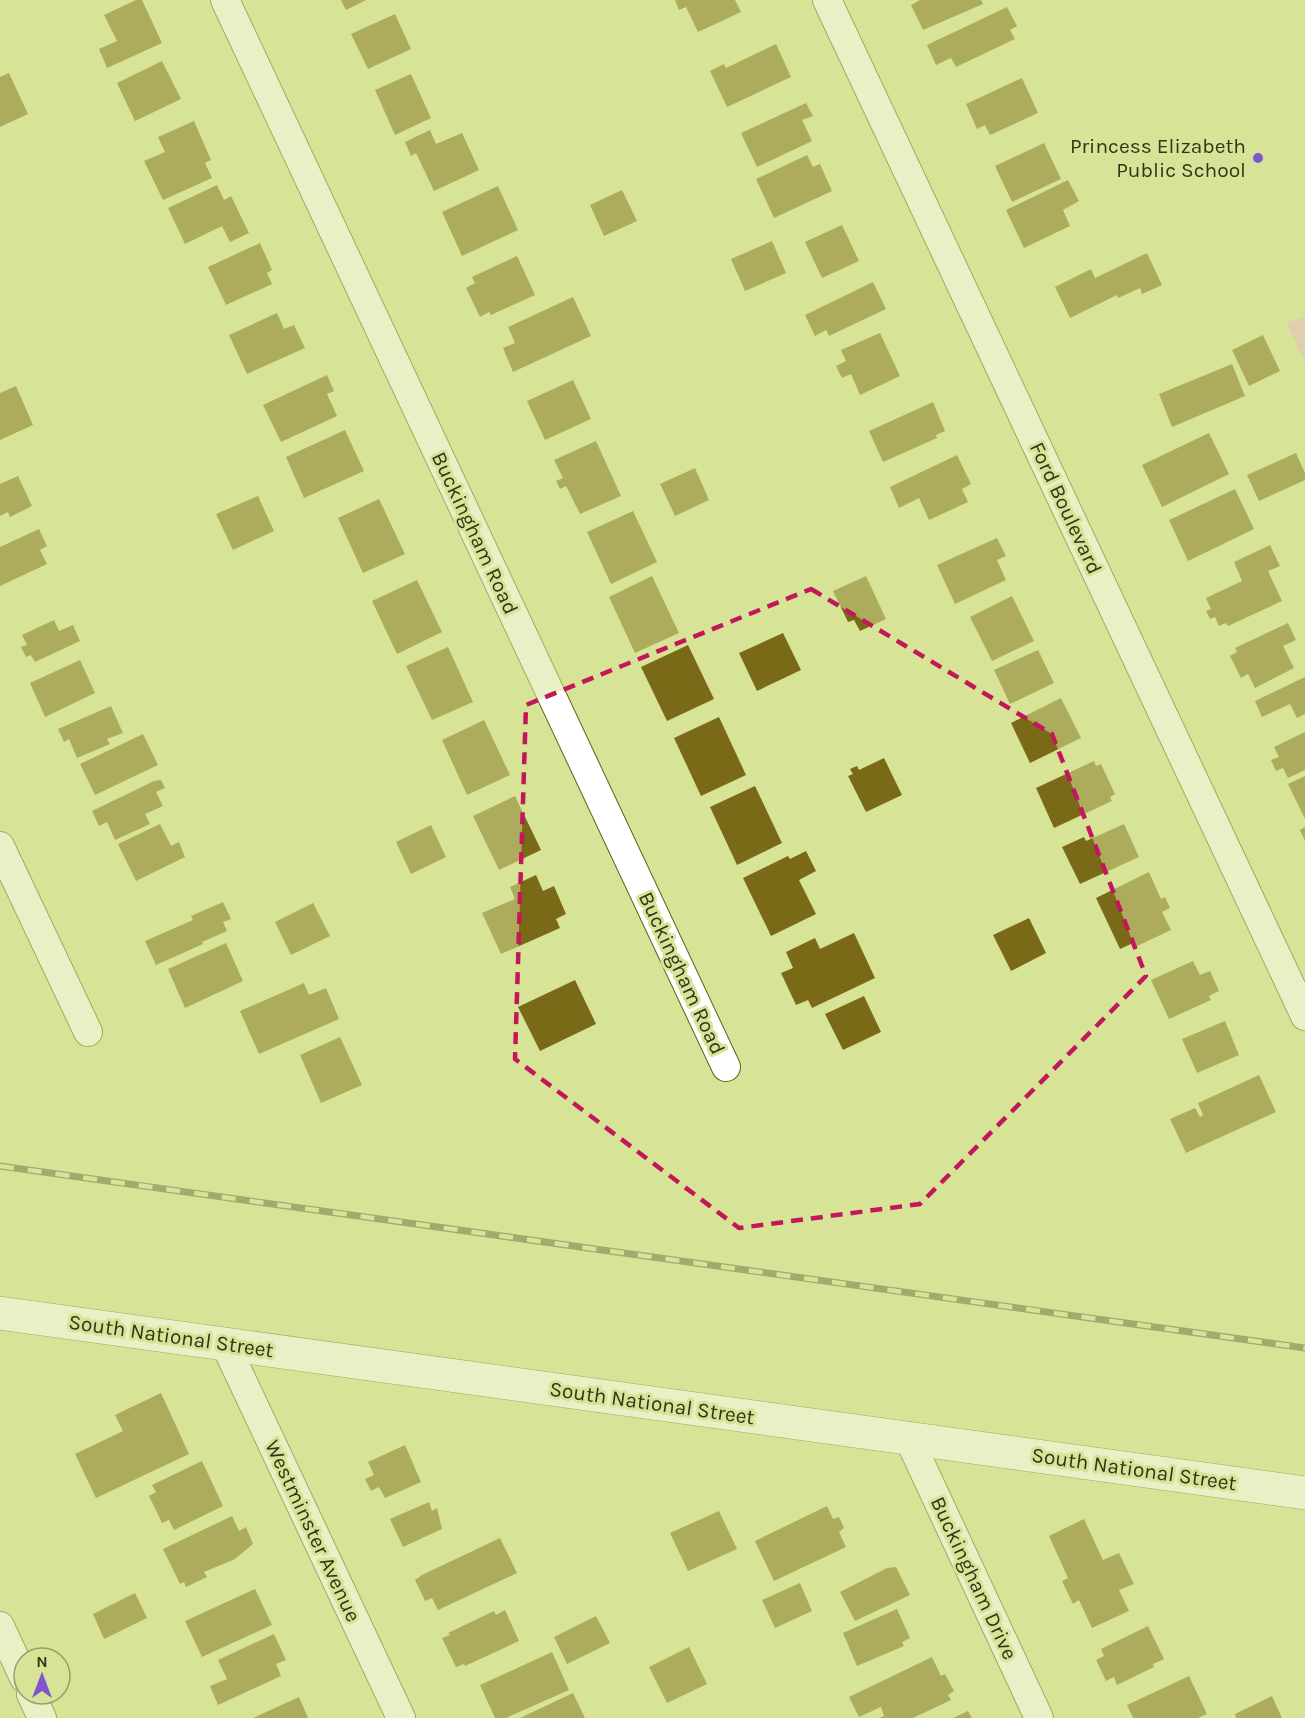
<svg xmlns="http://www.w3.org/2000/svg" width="1305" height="1718" viewBox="0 0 1305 1718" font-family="Karla,sans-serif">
  <rect width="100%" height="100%" fill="#d7e498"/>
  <path fill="#ebb6c8" d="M1305,316V362L1286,323Z"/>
  <path fill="#7a6917" d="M136,0H142L162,43L107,68L99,49L117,41L104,15Z
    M341,0H366L346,10Z
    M675,0H735L741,12L698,32L686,7L679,10Z
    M920,0H981L983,4L923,30L911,5Z
    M1007,7L1017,26L1010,30L1015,39L956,67L951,58L936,65L927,45Z
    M395,14L411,49L368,69L351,34Z
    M776,44L791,77L727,107L710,71L724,64L726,68Z
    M162,61L181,99L135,121L117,83Z
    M9,73L28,114L0,127V77Z
    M411,74L431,118L395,135L375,90Z
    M1022,78L1038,113L990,135L985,125L977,129L966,104Z
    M806,103L813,116L802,120L812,141L757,167L741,133Z
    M194,121L211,160L205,163L212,178L163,200L144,161L165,152L158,137Z
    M430,130L436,144L462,133L479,170L434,191L416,153L411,156L405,142Z
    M1044,143L1061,179L1012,202L995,166Z
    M807,155L813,167L820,164L832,191L774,218L756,179Z
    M1068,180L1079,201L1063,210L1070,226L1024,248L1006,210Z
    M217,185L224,200L231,196L249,233L230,242L222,226L185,244L168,208Z
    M498,186L518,230L462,256L442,212Z
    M622,190L637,221L604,236L590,205Z
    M842,225L859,261L822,278L805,242Z
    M772,241L786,273L745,291L731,259Z
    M260,243L272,270L267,273L272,284L226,305L208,267Z
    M1147,253L1162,285L1142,294L1140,288L1118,298L1117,295L1070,318L1055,287L1091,269L1095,278Z
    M517,256L535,295L491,315L489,312L480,317L466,288L475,283L472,277Z
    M873,282L886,309L829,336L826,330L815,336L805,315Z
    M573,297L591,336L513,372L503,348L515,343L508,327Z
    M277,313L284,329L294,325L305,348L247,374L229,335Z
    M880,333L900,376L860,395L851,374L842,378L836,366L846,361L841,350Z
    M1263,335L1280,371L1249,386L1232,350Z
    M1232,364L1245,396L1172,427L1159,394Z
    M327,375L334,391L327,394L337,416L281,442L263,405Z
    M573,380L591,419L545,440L527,401Z
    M16,386L33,425L0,440V393Z
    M933,402L945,431L936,435L937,438L883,462L869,431Z
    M345,430L364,471L304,498L286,457Z
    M1209,433L1229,474L1162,507L1142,465Z
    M596,441L621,496L580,514L566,486L560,489L556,481L563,478L554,460Z
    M1296,453L1305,473V480L1259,501L1247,475Z
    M957,455L971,484L962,489L968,502L929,520L919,498L899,508L890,487Z
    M695,468L709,500L675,516L660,484Z
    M18,476L32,506L10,517L8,512L0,516V484Z
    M1235,489L1254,529L1188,561L1169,520Z
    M258,496L274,531L233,550L216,514Z
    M379,499L405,554L363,573L338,518Z
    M633,511L657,562L611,584L587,532Z
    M39,529L47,546L40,550L47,564L0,586V547Z
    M997,538L1006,556L997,560L1006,580L955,604L937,565Z
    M1270,545L1280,566L1268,571L1282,601L1228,626L1226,623L1219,626L1215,617L1210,619L1206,611L1211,609L1206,598L1242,581L1234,562Z
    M652,576L679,633L635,653L609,597Z
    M866,576L886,619L860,631L854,620L848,622L833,591Z
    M417,580L442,632L397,654L372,601Z
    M1012,596L1034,641L992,661L970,617Z
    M54,620L59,631L73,625L80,641L35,662L31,655L26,657L21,647L27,645L22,635Z
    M1288,623L1296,640L1283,646L1294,668L1255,688L1248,674L1241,678L1230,656L1237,652L1235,648Z
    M783,633L801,670L757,691L739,653Z
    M688,645L714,699L667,721L641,667Z
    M448,647L473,702L432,720L406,666Z
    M1038,650L1054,683L1010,704L994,670Z
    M80,660L95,693L45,717L30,683Z
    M1305,677V714L1297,718L1290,704L1262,717L1255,701Z
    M1061,698L1081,738L1030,763L1011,723Z
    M111,706L123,733L107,739L110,744L77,758L69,739L64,742L58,729Z
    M719,717L746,775L701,796L674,738Z
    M484,720L510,775L467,795L442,740Z
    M1305,732V770L1288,778L1283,768L1276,771L1271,760L1279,757L1274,747Z
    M143,734L158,765L95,795L80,764Z
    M884,758L902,795L866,812L848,776L853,774L850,769L857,766L859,770Z
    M1094,761L1096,766L1101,764L1115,794L1110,797L1112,801L1054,828L1036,788Z
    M1305,776V819L1288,784Z
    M161,780L165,788L156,792L163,806L145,814L150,824L115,840L107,822L99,826L92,811L154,781Z
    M755,786L782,843L737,865L710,807Z
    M515,796L541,850L499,870L473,816Z
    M160,824L171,846L179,842L185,857L136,881L118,844Z
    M1124,824L1139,857L1080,884L1062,847L1084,837L1086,841Z
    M431,825L446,857L411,874L396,842Z
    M1305,827V841L1300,830Z
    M806,851L816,871L799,880L816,914L771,936L743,878L788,856L790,859Z
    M1149,872L1161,899L1165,897L1170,908L1162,912L1171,930L1135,947L1133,943L1120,949L1096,898Z
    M536,875L543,891L554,886L566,914L556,919L560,928L501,954L482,913L515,899L510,887Z
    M223,902L231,919L223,922L227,931L202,942L203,944L156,965L145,941L193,920L191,916Z
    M313,903L330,936L291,955L275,922Z
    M1029,918L1046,953L1011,971L993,935Z
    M854,933L875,978L812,1008L808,1000L796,1005L781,973L793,968L786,952L815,938L820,949Z
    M226,943L243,981L185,1008L168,969Z
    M1193,961L1200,975L1210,971L1219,991L1209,996L1211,1000L1169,1019L1151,980Z
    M575,980L596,1024L540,1051L518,1007Z
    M304,983L309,995L326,988L339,1019L259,1054L240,1011Z
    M864,996L881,1032L843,1050L825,1014Z
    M1225,1021L1239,1055L1197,1073L1182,1039Z
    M340,1037L362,1085L321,1103L300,1055Z
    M1259,1075L1276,1112L1186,1153L1170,1119L1195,1108L1200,1117L1203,1115L1198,1103Z
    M161,1393L189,1454L96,1498L75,1454L123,1431L115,1415Z
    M405,1445L421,1482L385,1498L379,1487L371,1491L365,1479L374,1475L368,1462Z
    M202,1461L223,1506L174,1530L169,1520L162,1523L149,1496L156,1492L152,1485Z
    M429,1502L432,1511L437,1508L442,1529L403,1547L390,1519Z
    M827,1506L833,1519L839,1517L844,1528L839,1532L846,1547L774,1581L755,1541Z
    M719,1511L737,1549L688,1571L670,1533Z
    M232,1516L239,1531L246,1527L253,1544L235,1559L204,1572L207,1577L186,1587L184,1582L180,1584L163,1549Z
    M1084,1519L1103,1560L1119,1553L1134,1584L1119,1590L1129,1611L1092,1628L1079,1600L1073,1604L1062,1581L1068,1578L1049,1536Z
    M500,1538L517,1573L438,1610L432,1598L425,1601L415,1580L422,1575Z
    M896,1567L910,1595L855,1621L840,1592L887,1568Z
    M800,1583L812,1611L775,1628L762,1600Z
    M255,1589L272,1625L202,1657L185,1621Z
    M135,1593L147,1618L104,1639L93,1614Z
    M897,1609L910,1638L902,1642L904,1646L857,1666L843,1633Z
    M505,1610L519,1641L465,1666L464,1664L456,1667L442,1638L450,1635L448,1633L494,1611L496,1615Z
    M596,1616L610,1643L567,1664L554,1637Z
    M1148,1626L1164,1659L1153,1664L1154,1667L1117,1685L1114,1677L1106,1681L1096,1660L1104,1656L1101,1649Z
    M274,1634L286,1660L276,1664L281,1676L218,1705L210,1686L227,1679L218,1660Z
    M689,1647L707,1684L667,1703L649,1667Z
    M552,1652L569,1690L506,1718H495L480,1685Z
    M932,1657L941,1676L945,1674L954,1691L948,1695L951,1700L913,1718H879L884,1716L881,1707L859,1717L849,1697Z
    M1189,1676L1207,1714L1198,1718H1133L1127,1705Z
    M573,1693L585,1718H520Z
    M1272,1696L1282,1718H1236L1235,1714Z
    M299,1697L308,1718H253Z
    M968,1711L972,1718H953Z"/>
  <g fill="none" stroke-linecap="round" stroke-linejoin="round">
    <g stroke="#5a6416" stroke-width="30">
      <path id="street" d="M225,0L726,1067
        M827,0L1305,1016
        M0,846L88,1032
        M225,1344L401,1718
        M909,1439L1039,1718
        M0,1626L24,1678
        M31,1694L42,1718"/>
    </g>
    <g stroke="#5a6416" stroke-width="34">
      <path id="secondary" d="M0,1313L1305,1493"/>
    </g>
    <use href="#street" stroke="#fff" stroke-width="28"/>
    <use href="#secondary" stroke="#fff" stroke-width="33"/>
    <g stroke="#5f663b" stroke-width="7">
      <path id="rail" d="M0,1166L1305,1348"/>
    </g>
    <use href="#rail" stroke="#d7e498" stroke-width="4.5" stroke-dasharray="14" stroke-linecap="butt"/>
  </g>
  <path d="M0 0H1305V1718H0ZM811,589L1052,734L1146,976L920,1204L739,1228L515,1059L526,705Z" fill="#d7e498" fill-opacity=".55" fill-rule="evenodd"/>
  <path fill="none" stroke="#c2185b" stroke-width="4.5" stroke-dasharray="12 8" stroke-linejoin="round" d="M811,589L1052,734L1146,976L920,1204L739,1228L515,1059L526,705Z"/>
  <circle fill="#8155ce" stroke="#d7e498" stroke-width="2" cx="1258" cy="158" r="6"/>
  <g text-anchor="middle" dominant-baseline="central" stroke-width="6" stroke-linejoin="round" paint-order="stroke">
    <g font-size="21" fill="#323618" stroke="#d7e498" text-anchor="end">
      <text x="1246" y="146">Princess Elizabeth<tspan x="1246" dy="24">Public School</tspan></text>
    </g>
    <g font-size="21" fill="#323618" stroke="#d7e498">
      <text transform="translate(1066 508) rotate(65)">Ford Boulevard</text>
      <text transform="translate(475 533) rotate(65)">Buckingham Road</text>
      <text transform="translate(682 973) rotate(65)">Buckingham Road</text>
      <text transform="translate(171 1336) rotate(8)">South National Street</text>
      <text transform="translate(652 1403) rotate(8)">South National Street</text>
      <text transform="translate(1134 1469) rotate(8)">South National Street</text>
      <text transform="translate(313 1531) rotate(65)">Westminster Avenue</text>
      <text transform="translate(974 1578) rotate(65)">Buckingham Drive</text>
    </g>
  </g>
  <g transform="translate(42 1676)"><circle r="28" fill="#d7e498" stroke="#959e65" stroke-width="1.5"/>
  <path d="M0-4.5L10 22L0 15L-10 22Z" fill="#8155ce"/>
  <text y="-9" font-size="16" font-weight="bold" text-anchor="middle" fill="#323618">N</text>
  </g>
</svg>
